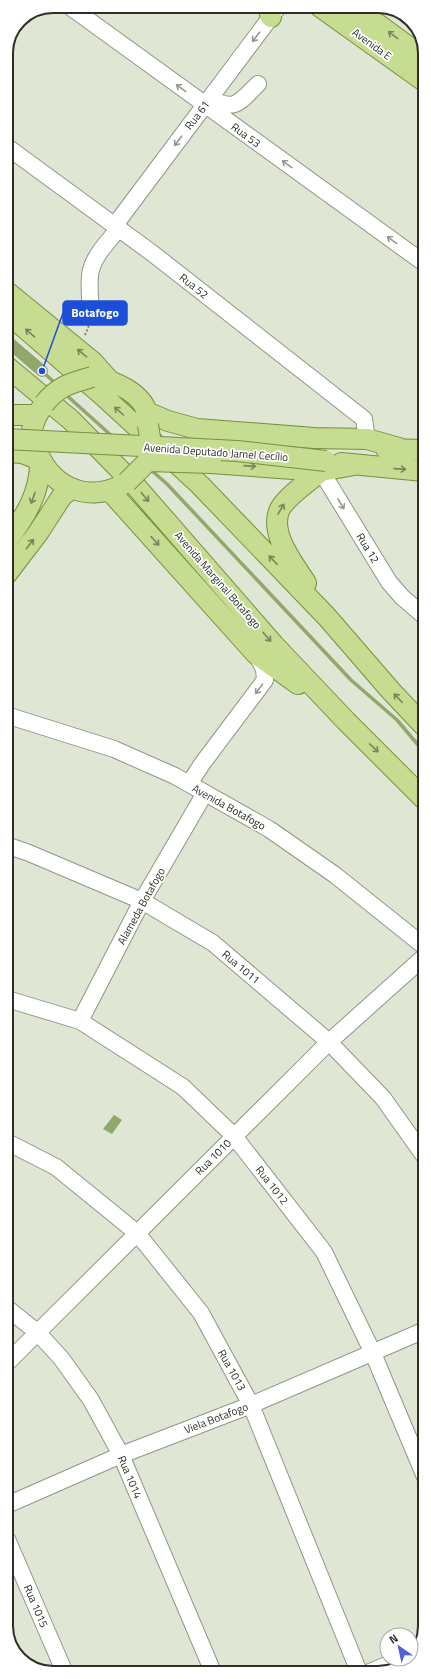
<svg xmlns="http://www.w3.org/2000/svg" width="431" height="1679" viewBox="0 0 431 1679" font-family="'Titillium Web',sans-serif">
  <rect width="100%" height="100%" fill="#dfe6d4"/>
  <path fill="#92a76b" d="M114,1115L122,1120L112,1134L103,1129Z"/>
  <g fill="none" stroke-linecap="round" stroke-linejoin="round">
    <path stroke="#92a76b" stroke-width="3.5" d="M42,371L56,384
      M64,393L113,437
      M150,469L167,484L351,680L397,720L424,752"/>
    <path stroke="#92a76b" stroke-width="12" d="M6,340L42,371"/>
    <g stroke="#909685" stroke-width="18">
      <path id="minor" d="M69,6L424,263
        M210,98C236,113 240,101 258,84
        M6,146L152,253L364,419L367,439
        M115,225L279,6
        M91,310C90,297 88,282 91,270C95,254 109,241 119,228
        M321,471L389,582L402,597L424,616
        M6,715L114,749L175,776L269,829L335,875L425,947
        M189,784L202,764L265,680L264,669L256,654
        M6,845L29,853L142,901L213,943L329,1042L383,1098L425,1157
        M7,999L80,1021L183,1087L234,1136L324,1252L372,1351L425,1477
        M80,1021L142,901L205,793
        M7,1142L56,1167L137,1233L201,1313L251,1405L359,1672
        M7,1308L37,1332L61,1358L91,1400L121,1455L213,1672
        M7,1363L329,1042L425,956
        M7,1505L121,1455L251,1405L425,1330
        M7,1539L65,1673
        M411,1655L416,1653
        M370,1672L401,1659"/>
    </g>
    <g stroke="#77903c" stroke-width="22">
      <path id="major" d="M268,6L271,17
        M319,6L424,81
        M353,6L424,58
        M6,291L93,362L109,380
        M6,312L102,395L200,485L327,617L391,691L424,726
        M6,366L71,420L133,483L274,645L346,721L424,799
        M97,378C115,381 141,393 147,412C148,416 148,421 148,425
        M44,404C38,413 31,424 32,435C33,439 35,443 36,447C48,485 85,504 122,485
        M147,412L168,421L197,429L314,438L367,439L399,448
        M6,415H36
        M386,449L424,450
        M6,452L22,453L40,460C41,492 25,517 6,542
        M211,463L321,471L354,465
        M341,463L424,471
        M110,491L256,654L298,684
        M6,575L38,533L62,496L71,489
        M306,583C294,564 270,535 279,511C284,498 310,481 321,471"/>
    </g>
    <path stroke="#808578" stroke-width="2" stroke-dasharray="2 2" stroke-linecap="butt" d="M85,335L90,323"/>
    <use href="#minor" stroke="#fff" stroke-width="16"/>
    <use href="#major" stroke="#c6dc91" stroke-width="20"/>
    <g stroke="#77903c" stroke-width="22" stroke-linecap="butt">
      <path id="major-bridge" d="M44,404C58,386 71,383 92,377
        M6,439L237,451L326,461
        M148,461L211,463
        M127,482L148,461L152,450L148,425"/>
    </g>
    <use href="#major-bridge" stroke="#c6dc91" stroke-width="20"/>
  </g>
  <defs><path id="oneway-shaft" d="M-6 0H5M1.5-3L5.5 0L1.5 3" fill="none" stroke-width="1.6" stroke-linecap="round" stroke-linejoin="round"/></defs>
  <g stroke="#79855c">
    <use href="#oneway-shaft" transform="translate(393 35) rotate(-144)"/>
    <use href="#oneway-shaft" transform="translate(30 333) rotate(-139)"/>
    <use href="#oneway-shaft" transform="translate(82 353) rotate(-141)"/>
    <use href="#oneway-shaft" transform="translate(119 411) rotate(-138)"/>
    <use href="#oneway-shaft" transform="translate(250 466) rotate(4)"/>
    <use href="#oneway-shaft" transform="translate(400 469) rotate(4)"/>
    <use href="#oneway-shaft" transform="translate(145 497) rotate(49)"/>
    <use href="#oneway-shaft" transform="translate(33 498) rotate(111)"/>
    <use href="#oneway-shaft" transform="translate(281 509) rotate(-60)"/>
    <use href="#oneway-shaft" transform="translate(155 541) rotate(48)"/>
    <use href="#oneway-shaft" transform="translate(30 544) rotate(-53)"/>
    <use href="#oneway-shaft" transform="translate(273 560) rotate(-134)"/>
    <use href="#oneway-shaft" transform="translate(267 637) rotate(49)"/>
    <use href="#oneway-shaft" transform="translate(398 698) rotate(-134)"/>
    <use href="#oneway-shaft" transform="translate(374 748) rotate(44)"/>
  </g>
  <g stroke="#969693">
    <use href="#oneway-shaft" transform="translate(256 37) rotate(127)"/>
    <use href="#oneway-shaft" transform="translate(181 88) rotate(-144)"/>
    <use href="#oneway-shaft" transform="translate(178 141) rotate(127)"/>
    <use href="#oneway-shaft" transform="translate(287 164) rotate(-144)"/>
    <use href="#oneway-shaft" transform="translate(392 240) rotate(-144)"/>
    <use href="#oneway-shaft" transform="translate(341 504) rotate(59)"/>
    <use href="#oneway-shaft" transform="translate(259 689) rotate(126)"/>
  </g>
  <g text-anchor="middle" dominant-baseline="central" stroke-width="3.5" stroke-linejoin="round" paint-order="stroke">
    <g font-size="11" fill="#2c2e27" stroke="#fff">
      <text transform="translate(372 44) rotate(36)">Avenida E</text>
      <text transform="translate(197 115) rotate(-53)">Rua 61</text>
      <text transform="translate(246 135) rotate(36)">Rua 53</text>
      <text transform="translate(194 286) rotate(38)">Rua 52</text>
      <text transform="translate(216 452) rotate(4)">Avenida Deputado Jamel Cecílio</text>
      <text transform="translate(368 548) rotate(59)">Rua 12</text>
      <text transform="translate(218 580) rotate(49)">Avenida Marginal Botafogo</text>
      <text transform="translate(229 807) rotate(29)">Avenida Botafogo</text>
      <text transform="translate(141 906) rotate(-61)">Alameda Botafogo</text>
      <text transform="translate(241 967) rotate(40)">Rua 1011</text>
      <text transform="translate(213 1157) rotate(-45)">Rua 1010</text>
      <text transform="translate(272 1185) rotate(52)">Rua 1012</text>
      <text transform="translate(232 1370) rotate(61)">Rua 1013</text>
      <text transform="translate(216 1418) rotate(-21)">Viela Botafogo</text>
      <text transform="translate(130 1477) rotate(67)">Rua 1014</text>
      <text transform="translate(36 1606) rotate(67)">Rua 1015</text>
    </g>
  </g>
  <path d="M0 0H431V1679H0ZM53 13H378A40 40 0 0 1 418 53V1626A40 40 0 0 1 378 1666H53A40 40 0 0 1 13 1626V53A40 40 0 0 1 53 13Z" fill="#fff" fill-rule="evenodd"/>
  <path fill="none" stroke="#2c2e27" stroke-width="2" d="M53 13H378A40 40 0 0 1 418 53V1626A40 40 0 0 1 378 1666H53A40 40 0 0 1 13 1626V53A40 40 0 0 1 53 13Z"/>
  <path fill="none" stroke="#1d4ed8" stroke-width="1.5" d="M42 371L63 313"/>
  <circle fill="#1d4ed8" stroke="#fff" stroke-width="1.5" cx="42" cy="371" r="4"/>
  <rect fill="#1d4ed8" stroke="#1d4ed8" stroke-width="1.5" x="63" y="301" width="64" height="24" rx="4"/>
  <g font-size="12" text-anchor="middle" font-weight="bold" fill="#fff">
    <text x="95" y="317">Botafogo</text>
  </g>
  <g transform="translate(399 1647) rotate(326)"><circle r="19" fill="#ffffff" stroke="#ababa9"/>
  <path d="M0-3L7 15L0 10L-7 15Z" fill="#535fd5"/>
  <text y="-6" font-size="11" font-weight="bold" text-anchor="middle" fill="#2c2e27">N</text>
  </g>
</svg>
